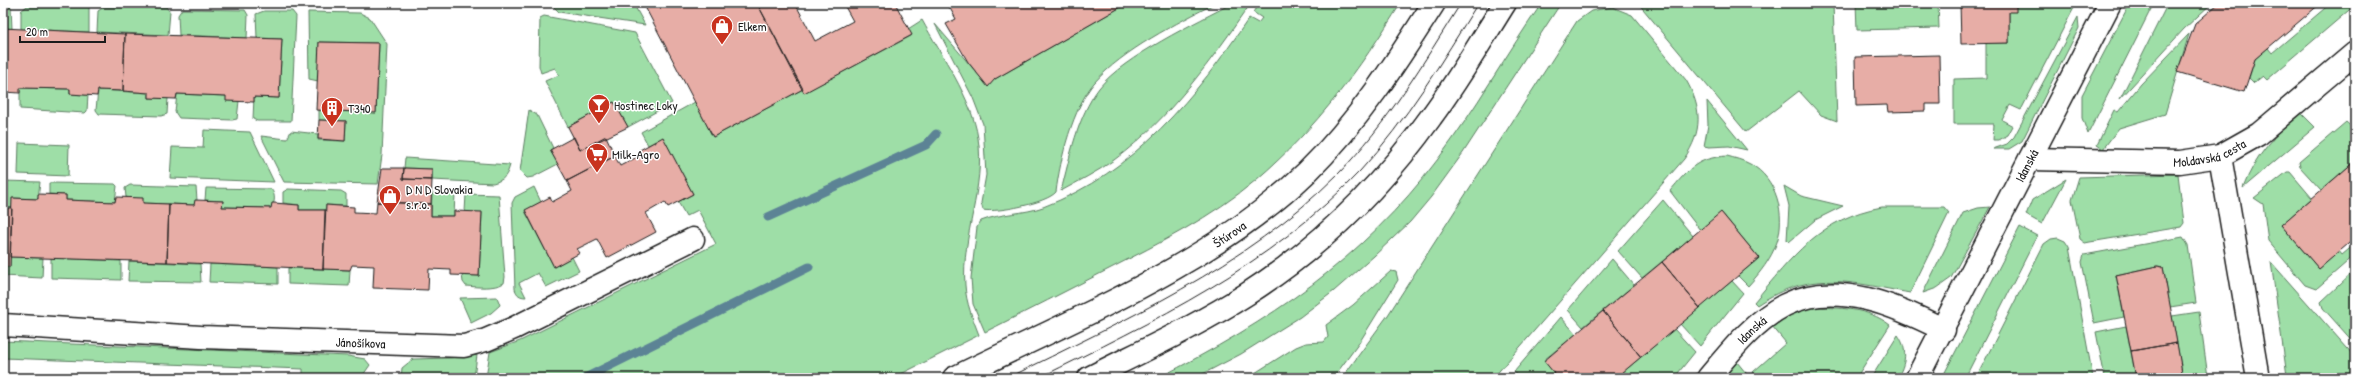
<svg xmlns="http://www.w3.org/2000/svg" width="2358" height="381" viewBox="0 0 2358 381" font-family="'Patrick Hand',sans-serif">
  <rect width="100%" height="100%" fill="#fff"/>
  <filter id="ink" filterUnits="userSpaceOnUse"><feTurbulence type="fractalNoise" baseFrequency=".025" numOctaves="2"/><feDisplacementMap in="SourceGraphic" scale="8" xChannelSelector="R" yChannelSelector="G"/><feConvolveMatrix kernelMatrix="1 2 1 2 8 2 1 2 1" color-interpolation-filters="sRGB"/></filter>
  <g filter="url(#ink)">
    <path fill="#9edea7" stroke="#5d7d62" d="M550,3H633L645,25L559,12Z
      M1128,3H1216C1177,23 1123,50 1094,83C1073,108 1060,159 1056,192C1047,203 997,213 983,210L981,203L986,175L983,124L973,98L935,24L988,86L995,79Z
      M1233,3H1251C1212,59 1170,119 1114,160C1097,172 1079,181 1061,191C1070,157 1077,117 1099,88C1123,57 1197,22 1233,3Z
      M1260,3H1401C1359,70 1317,128 1256,180C1212,217 1160,243 1109,269C1068,290 1027,311 985,332L973,304L971,278L977,227L981,221C1001,213 1024,214 1043,207C1134,173 1197,95 1249,18L1258,23L1262,18L1253,12Z
      M1542,3H1561L1463,153L1431,197L1410,222L1374,256L1334,291L1300,317L1241,354L1195,378H1158C1269,322 1363,259 1438,159C1476,109 1506,54 1542,3Z
      M1638,3H1833L1837,121L1821,115L1799,91L1746,132Z
      M1856,3H1938L1939,28L1857,30Z
      M2016,3L2076,4L2021,110L2010,105L2002,120L2013,126L2008,135L1999,140H1993L1994,124H1954V79L1986,78V43H2009V12Z
      M2130,3H2154L2088,134L2082,118V95Z
      M2168,3H2212L2184,29L2120,99Z
      M2331,3L2355,5L2267,80L2263,76L2254,83L2249,78L2255,59L2268,48L2272,53Z
      M3,5L11,7L12,29L3,28Z
      M27,6L89,7V32L21,29V11Z
      M104,7H166L170,12L168,35L97,32L98,11Z
      M1612,7L1632,15L1686,80C1702,108 1703,131 1684,159L1493,378H1342L1388,315L1577,21L1591,11Z
      M182,9L245,10L248,15L247,38L179,35L178,15Z
      M264,11H292L296,16L291,121H257L253,119L254,97L279,98L282,39L257,38L256,14Z
      M308,12L360,13L370,18L387,44L382,155L378,184L284,182L261,136L287,139L291,131L318,134V140L345,141L346,121L319,120V110L376,112L379,43L319,42L318,81L309,79Z
      M544,16L635,33L672,103L628,127L614,102L568,127L545,81L559,75L555,68L541,73L539,66L540,18Z
      M2078,17L2079,28L2022,141L2009,149H1993L2007,144L2014,137Z
      M922,20C941,55 972,98 978,138C986,187 961,236 965,285C966,303 973,319 979,335L893,378H486L490,352L520,341L716,244L698,210L686,216L678,202L693,194L663,138L648,145L641,132L695,102L713,137L803,89L805,92L911,36L908,29Z
      M2189,34L2165,114L2119,128L2103,149L2097,145L2114,110L2118,112L2141,84Z
      M20,88L70,89V94L88,95L87,111L85,113L20,109Z
      M98,90L149,93V98H168L167,114L161,116L99,114L96,110Z
      M177,94L226,96L239,101L237,119L232,120L179,118L175,112Z
      M1707,101L1747,150L1729,146L1709,147L1704,146L1708,125Z
      M529,110L537,115L553,148L550,150L558,164L533,177L527,178L520,171Z
      M2300,112L2315,127L2243,188C2255,156 2275,135 2300,112Z
      M2346,122L2355,130V161L2321,190L2300,167L2299,162Z
      M204,130L250,132L274,182L170,178L172,147L203,148Z
      M19,143L69,145L68,176L18,174Z
      M1727,156C1734,158 1743,160 1750,164C1777,178 1786,215 1777,242C1771,259 1760,273 1748,286L1738,276L1759,258L1722,213L1700,230L1670,191C1689,169 1696,158 1727,156Z
      M405,158L510,165C507,176 504,180 493,183L432,180V169L404,168Z
      M2287,172H2290L2312,198L2281,225L2319,269L2339,251L2342,255L2355,244V255L2316,289L2305,285L2268,241L2263,204L2254,198Z
      M2178,174L2184,223L2181,227L2090,242L2085,243L2080,239L2072,200L2079,177Z
      M2066,179L2042,224L2026,215L2032,200Z
      M3,181L40,182L38,199L13,198L12,208H3Z
      M49,183L115,184L117,186L115,202L66,200V195L49,194Z
      M130,185L196,187L197,200L194,205L143,203L126,197L125,188Z
      M1784,186L1801,196L1843,206L1815,220L1789,242L1787,240L1789,206Z
      M534,187L541,202L525,211L554,267L572,257L579,271L546,287L538,273L519,283L526,297C520,297 517,295 515,289L512,203L515,197Z
      M206,188L271,189C276,195 275,203 271,208L222,207L223,201L205,200Z
      M288,189L341,191L346,194V206L326,205L325,210H299V205L283,203V192Z
      M432,193L455,194L454,216H431Z
      M466,194L499,195L505,277L504,283C494,289 477,287 466,286L463,282L462,275L479,276L482,213L465,212Z
      M1663,200L1693,236L1642,278L1618,251Z
      M1882,207H1944L1949,213L1910,293C1849,282 1811,269 1757,305L1754,302C1792,257 1820,218 1882,207Z
      M1990,207L1951,278L1937,288L1923,293L1963,213L1978,208Z
      M2020,227L2037,236L1965,378H1942Z
      M2183,237L2188,245L2196,303L2170,307L2163,267L2157,266L2116,275L2124,317L2094,323L2082,262L2084,255Z
      M2058,238L2065,241L2069,247L2093,378H1976L2044,244L2051,239Z
      M10,257L43,258L42,278L3,276V266L10,267Z
      M51,258L121,261V280L51,278Z
      M1612,259L1634,285L1583,327L1568,310Z
      M129,261L200,264L201,282L128,281Z
      M2271,262L2355,357V378H2285L2287,376Z
      M210,264L278,267V284L209,282Z
      M288,268L350,270L349,286L288,284Z
      M2355,270V344L2323,308L2321,302Z
      M1391,271L1396,272L1398,280L1359,343L1333,378H1247L1296,347L1306,343L1324,342L1328,337L1326,325L1353,305Z
      M1732,281L1743,293L1700,346L1680,324Z
      M497,297L500,305L491,313L471,323L460,298Z
      M1811,307C1839,308 1867,307 1890,325L1856,378H1758L1753,372L1786,343L1772,326L1789,315Z
      M2199,312L2208,377L2183,378L2172,316Z
      M1561,317L1576,334L1544,360L1558,378H1519L1514,372Z
      M2126,326L2136,378H2105L2096,332Z
      M1674,329L1695,352L1674,378H1627L1622,373Z
      M1898,335C1908,349 1906,364 1897,378H1871Z
      M3,341L348,356L365,359L370,365L361,378H303V369L3,358Z
      M477,355L474,378H401L402,368L413,359L449,358Z
      M1737,362L1750,378H1724Z"/>
    <g fill="none" stroke-linecap="round" stroke-linejoin="round">
      <path stroke="#5b8395" stroke-width="9" d="M768,217L926,145L936,134
        M585,378L809,267"/>
    </g>
    <path fill="#e7ada6" stroke="#1c1c1c" d="M643,3H757L803,89L713,137Z
      M757,3H795L815,41L853,21L843,3H895L912,35L804,93Z
      M947,3H1128L995,79L988,87L968,62L946,24L956,19Z
      M1960,3H2016V12H2009V43L1961,44Z
      M2219,3H2321L2255,59L2244,92L2177,72L2195,24Z
      M3,28L125,34L123,91L98,90L97,96L70,94V89L20,88V93L3,92Z
      M125,34L282,39L279,98L254,97V102L226,101V96L177,94L176,99L149,98V93L123,91Z
      M319,42L379,43L376,113L316,110Z
      M1939,55L1940,104H1925V111L1888,112L1887,105L1856,106L1855,57Z
      M614,102L628,127L580,150L568,127Z
      M319,120L346,121L345,141L318,139Z
      M606,136L615,156L567,181L550,150L574,137L580,150Z
      M663,137L693,194L668,207L665,202L646,213L656,232L607,258L597,239L577,249L580,253L554,267L525,210L550,197L552,202L572,191L567,181L615,156L620,166L641,155L638,151Z
      M2355,161V238L2319,269L2281,225Z
      M382,168H404L403,179L432,180L431,204L377,202Z
      M404,168L432,169V180L403,179Z
      M38,194L66,195V200L115,202L116,197L143,198V203L169,204L167,262L10,257L12,198L38,199Z
      M195,200L223,201L222,207L271,208L272,203H274L299,205V210H325L323,269L167,262L169,204L194,205Z
      M377,202L431,204V216H454V211L482,212L479,276L451,275V270L429,269L428,290L373,288L374,266L352,265L350,270L323,269L326,205L354,207V212L376,213Z
      M3,208H12L10,267L3,266Z
      M1721,212L1759,258L1700,308L1662,262Z
      M1662,262L1700,308L1641,357L1603,311Z
      M2157,266L2163,267L2177,343L2131,351L2116,275Z
      M1603,311L1641,357L1616,378H1558L1544,361Z
      M2177,343L2183,378H2136L2131,351Z"/>
    <g fill="none" stroke-linecap="round" stroke-linejoin="round">
      <g stroke="#1c1c1c" stroke-width="25">
        <g id="minor">
          <path d="M2220,156L2258,378"/>
          <path id="s1" d="M2030,159L2180,162L2220,156L2259,134L2355,53"/>
          <path id="s2" d="M3,325L201,337L464,346L486,340L514,328L693,239"/>
          <path id="s3" d="M954,378C1073,319 1211,265 1307,172C1358,122 1396,63 1434,3"/>
          <path d="M1089,378C1142,351 1197,326 1247,294C1319,248 1381,187 1431,117C1458,81 1481,41 1505,3"/>
          <path id="s4" d="M1708,378C1730,352 1754,321 1785,305C1836,279 1897,306 1944,330"/>
          <path id="s5" d="M1917,378L2110,3"/>
        </g>
      </g>
      <use href="#minor" stroke="#fff" stroke-width="22"/>
      <path stroke="#1c1c1c" stroke-width="1" d="M1008,378C1124,320 1245,267 1338,174C1388,123 1423,63 1461,3
        M1039,378C1154,321 1270,266 1360,171C1407,120 1442,61 1478,3"/>
    </g>
  </g>
  <defs>
    <g id="shop-pin" transform="scale(1.15)"><path d="M0 17L-7.5 6A9.5 9.5 0 1 1 7.5 6Z" fill="#c8321e" stroke="#fff"/><path d="M-5-2.5h2.3a2.7 3.5 0 0 1 5.4 0H5L5.5 6h-11ZM-1.5-2.5h3a1.5 2.3 0 0 0-3 0Z" fill="#fff"/></g>
    <g id="bar-pin" transform="scale(1.15)"><path d="M0 17L-7.5 6A9.5 9.5 0 1 1 7.5 6Z" fill="#c8321e" stroke="#fff"/><path d="M-6-5H6L.8 .8V4.5H3.5V6h-7V4.5H-.8V.8Z" fill="#fff"/></g>
    <g id="building-pin" transform="scale(1.15)"><path d="M0 17L-7.5 6A9.5 9.5 0 1 1 7.5 6Z" fill="#c8321e" stroke="#fff"/><path d="M-4-6H4V6H1V3H-1V6H-4ZM-2.5-4.3h1.7v1.8h-1.7ZM.8-4.3h1.7v1.8H.8ZM-2.5-1h1.7V.8h-1.7ZM.8-1h1.7V.8H.8Z" fill="#fff"/></g>
    <g id="supermarket-pin" transform="scale(1.15)"><path d="M0 17L-7.5 6A9.5 9.5 0 1 1 7.5 6Z" fill="#c8321e" stroke="#fff"/><path d="M-6-5.5h2.5l.6 2H6L4.5 2H-2.5L-4.4-4H-6ZM-1.5 3.2a1.3 1.3 0 1 0 .1 0ZM3 3.2a1.3 1.3 0 1 0 .1 0Z" fill="#fff"/></g>
  </defs>
  <g fill-rule="evenodd">
    <use href="#shop-pin" x="722" y="26"/>
    <use href="#bar-pin" x="599" y="105"/>
    <use href="#building-pin" x="332" y="108"/>
    <use href="#supermarket-pin" x="597" y="154"/>
    <use href="#shop-pin" x="390" y="196"/>
  </g>
  <g text-anchor="middle" dominant-baseline="central" stroke-width="3" stroke-linejoin="round" paint-order="stroke">
    <g font-size="13" fill="#1c1c1c" stroke="#fff" text-anchor="start">
      <text x="738" y="26">Elkem</text>
      <text x="614" y="105">Hostinec Loky</text>
      <text x="348" y="108">T340</text>
      <text x="612" y="154">Milk-Agro</text>
      <text x="406" y="189">D N D Slovakia<tspan x="406" dy="15">s.r.o.</tspan></text>
    </g>
    <g font-size="13" fill="#1c1c1c" stroke="#fff">
      <text stroke="none"><textPath href="#s1" startOffset="181">Moldavská cesta</textPath></text>
      <text stroke="none"><textPath href="#s5" startOffset="239">Idanská</textPath></text>
      <text stroke="none"><textPath href="#s3" startOffset="311">Štúrova</textPath></text>
      <text stroke="none"><textPath href="#s4" startOffset="65">Idanská</textPath></text>
      <text stroke="none"><textPath href="#s2" startOffset="358">Jánošíkova</textPath></text>
    </g>
  </g>
  <rect width="2358" height="381" fill="none" stroke="#fff" stroke-width="16"/>
  <rect x="8" y="8" width="2342" height="365" fill="none" stroke="#1c1c1c" stroke-width="1.5" filter="url(#ink)"/>
  <path d="M20 36v6h85v-6" fill="none" stroke="#1c1c1c" stroke-width="2"/>
  <text x="26" y="36" font-size="12" fill="#1c1c1c" stroke="#ffffff" stroke-width="3" paint-order="stroke">20 m</text>
</svg>
